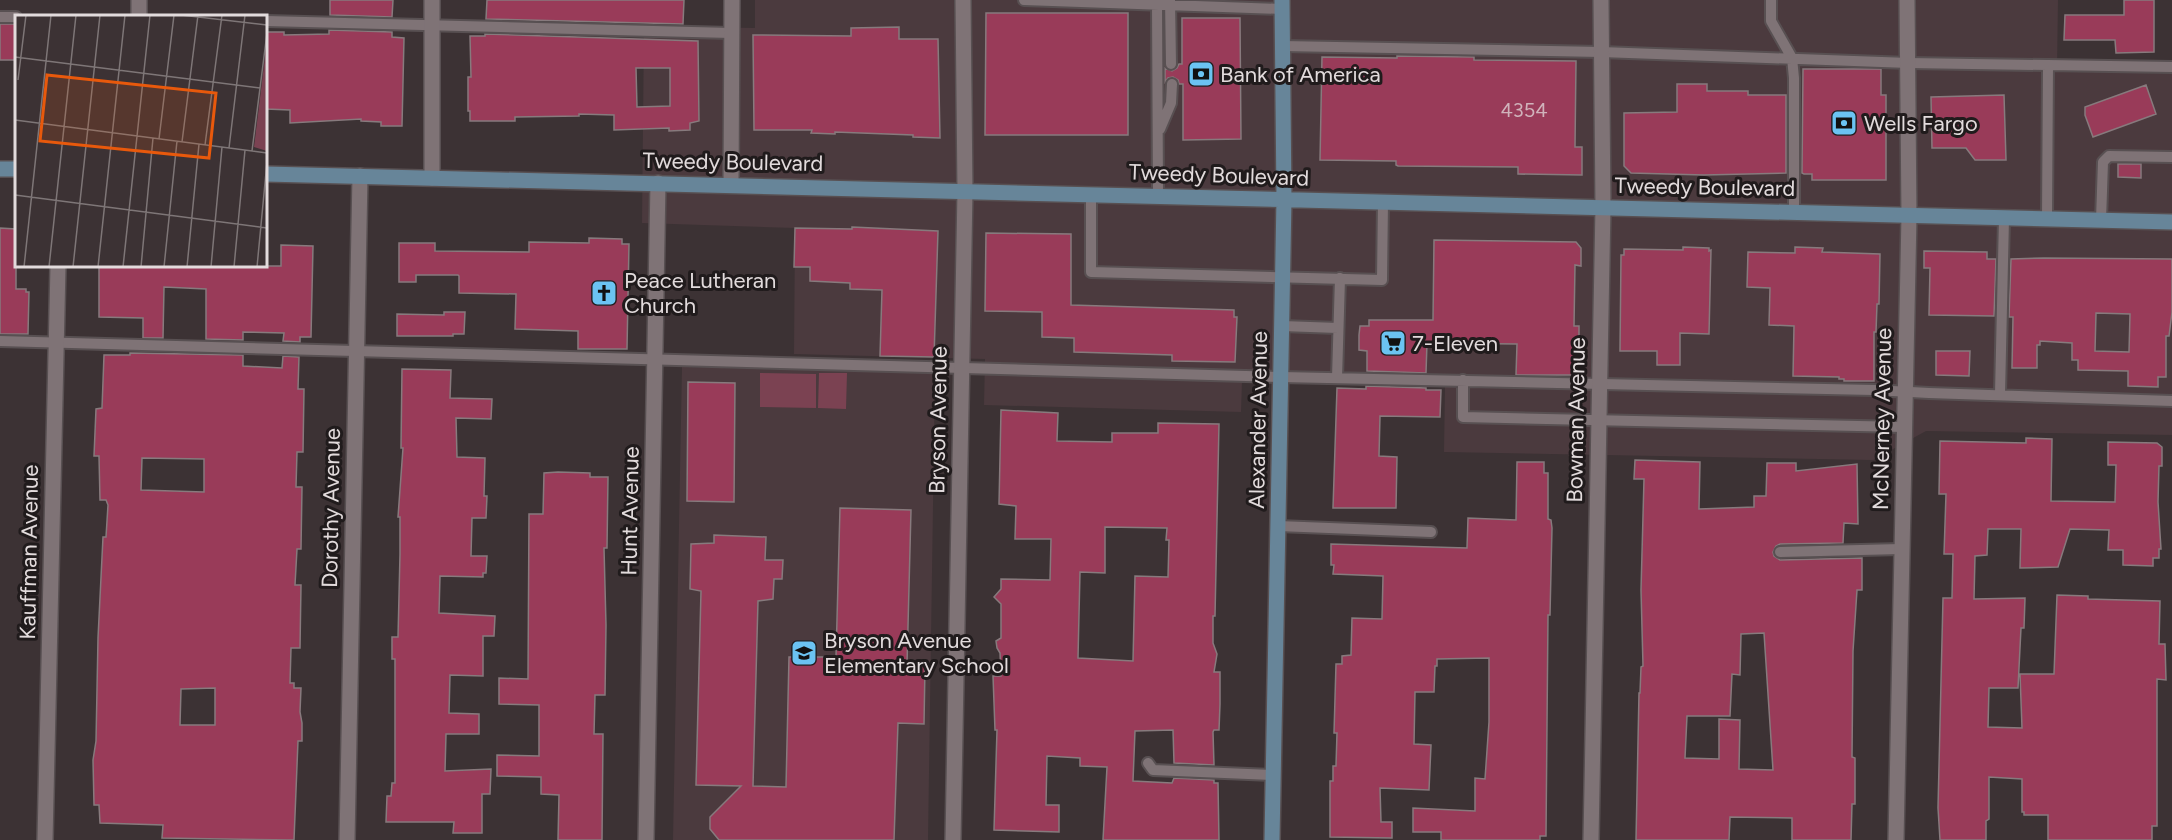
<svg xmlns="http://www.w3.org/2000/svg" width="2172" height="840" viewBox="0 0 2172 840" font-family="Figtree,sans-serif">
  <rect width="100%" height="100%" fill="#3c3234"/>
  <path fill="#4b3a3e" d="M755,0H2058L2057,70L2172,74V435L1926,431L1873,460L1444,452L1445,386L1242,381L1241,412L984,405L985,359L794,354L795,228L642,223L644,26L755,28Z
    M682,367L935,373L928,840H673Z"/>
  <path fill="#7b4252" d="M760,373L816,374V408L760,407Z
    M819,373H847L846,409L818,408Z"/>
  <path fill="#993b59" stroke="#877a7d" stroke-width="1.5" fill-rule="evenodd" d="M330,0H393L392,17L330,15Z
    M487,0H684L683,24L486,19Z
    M2124,0H2154V52L2116,53L2115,40H2064L2065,15H2124Z
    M986,13H1128V135H985Z
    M1182,18H1240L1241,139L1183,140V84H1179L1178,80L1173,77L1168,78L1165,82V68L1172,71L1177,68L1179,64H1182Z
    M0,24H15L16,60H0Z
    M899,27V39H938L940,138L913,137V135L835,132V134L811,133L812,130H754L753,35L851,36V28Z
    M329,30L392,32V37L404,38L402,126H381V122L361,121V119L290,123V110L266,109V32H284V35L329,34Z
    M485,34L698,41L699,121L690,123V130L669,131V128L614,130V115L579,114V116L515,117V121H470V111H468V77H471L470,36H485ZM636,68H670V106L637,107Z
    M1397,56L1474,57V60L1576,61L1575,147H1582V175L1518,174V167L1398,166L1396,165V161L1320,160L1322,57L1397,58Z
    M1803,69H1881V95H1886V180H1812V174H1804L1802,173Z
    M1677,84H1707V91H1748V95H1786V173L1704,175L1631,173L1624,166V113L1677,112Z
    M2146,85L2156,114L2093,137L2085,115V107Z
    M2004,95L2006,160H1975L1966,148H1932L1931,97Z
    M2118,164H2141V178L2118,177Z
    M852,227L938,231L934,357L880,356L882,290L850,289V283L810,281V267H794L795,228L852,229Z
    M0,228L16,229V289H26V292H29L28,334H0Z
    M986,233L1071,234V305L1234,310V317H1237L1235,362L1172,361V355L1074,352V338L1042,337V312L985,311Z
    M589,238L622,239V244H629L627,349H578V331L515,329L516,294L459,293V276L458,275H416V282H399V243H435V251L529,252V242L589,243Z
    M1434,240L1576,242L1581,248V266L1575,265L1574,326H1579V375H1516L1517,344L1427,343L1426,373L1367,371V351L1359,350V335L1360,326H1369V320H1433Z
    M281,245L313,246L311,337H300V342L283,341L284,333L243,332V340L206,339V289L164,287L163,338H143V318L99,317V266H281Z
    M1683,247L1709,248V251L1711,250L1709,334L1680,333V365H1657V351H1620L1621,255H1624V249L1683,250Z
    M1795,247L1823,248L1822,252L1880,254L1879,304H1877L1876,332H1874V381H1844V379H1839V377L1793,376L1794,326L1769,325L1770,288L1747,287L1748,252L1795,253Z
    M1924,251L1987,252V259H1996L1994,316L1929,315L1930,268H1924Z
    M2044,258L2172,259V312L2169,336H2166V377H2158V387L2128,386V371L2078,370V360H2072V343L2040,341V345H2037V368H2012L2013,317H2009L2011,259ZM2096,313L2130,314L2129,352L2095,351Z
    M444,312H465L464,334H453V336H397V314L444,315Z
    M1936,351H1970L1969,376L1936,375Z
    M130,353L243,355V366L282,368L283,356L299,357L298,389H304L303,452H297L296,487H302L301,549H297L295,585H301L300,648H291L290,683H294V688H301L300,712L302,723V741H298L294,840L162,838L163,825L100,823L99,805H94L93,760L96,741L98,638L103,537H106L108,505L106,500H100L99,456H94L96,409L102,408L104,355H130ZM142,458L204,459V492L141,490ZM215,688V725H180L181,689Z
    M402,369L451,370L450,398L492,399L491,419L456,418L457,457L485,458L484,496H487L486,518H472L471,556H487L486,573H483V577L440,576L439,613L495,616L494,636H483V676L450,675L449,713L479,714V734H446L445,771L491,769L490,794H482V833H453L454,822H386L387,796H391L392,783H395V659H392V637H398L400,554V517H398L403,448H401Z
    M688,382L735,383L734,502L687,501Z
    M1366,386L1426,388V390H1441L1440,417L1380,416L1379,456L1397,457L1396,508H1333L1337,388L1366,389Z
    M1001,410L1058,413L1057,441L1112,442V433H1158V423L1219,424L1215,616H1213V643L1217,654L1214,672H1220V704L1219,730H1214L1213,732L1214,765L1174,763L1173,730L1135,731L1133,781L1172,783L1174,778L1214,780V783H1218L1219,840H1103L1107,767L1080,766V758L1047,756L1046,805H1059V832L994,830L997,730H995L993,676H1001L1000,653L997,648L996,641L1001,638V604L994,597L1001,589V579L1050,580L1051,539H1015L1016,506L999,504ZM1105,527L1167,528L1166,540H1169L1168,577L1135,576L1133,661L1078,658L1080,572L1105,573Z
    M2026,438L2052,439L2051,501L2115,502L2116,465H2108V442L2157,443L2162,447V466H2159L2158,502L2161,549H2159V558H2153V566L2123,565V550H2108L2109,530L2070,529L2058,567L2020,568L2021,529H1988L1987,555L1975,556L1974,599L2025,598L2024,628H2021L2018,688H1989L1988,727L2022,728L2020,674H2054L2057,595L2088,596V599L2160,601L2159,644H2165L2166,680L2157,679V826H2152V840H2048V815H2024V812H2022V779L1989,777V819L1986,821V840H1940L1938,808L1943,598H1952L1953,554H1944L1946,494H1939L1940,441L2026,443Z
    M1635,460L1700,462L1699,509L1754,507V496H1766L1767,463H1796V471L1857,464L1858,524L1844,523L1843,543L1780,544L1776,546L1773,552L1774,556L1780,560L1862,558V590H1857L1853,651L1852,757L1855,758V804H1852L1851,840H1792V818L1730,817L1729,840H1636L1639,693H1640L1641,667L1643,666L1641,590L1644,479H1634ZM1764,633L1773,770L1739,769L1740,720L1719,719V759L1685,758L1687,716H1730L1732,674L1740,675L1741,634Z
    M1517,462H1544V473H1548V519L1551,520L1552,528L1550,615H1548L1546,836H1540V840H1441V832H1413V808L1475,811V778L1485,779L1489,722V658L1437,659V666H1435L1434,692H1415L1414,744L1431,745L1429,790L1380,788L1381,822H1392V838L1330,837V781H1333V766H1336L1337,733H1334L1336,664H1342V656L1351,655L1352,618L1382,619L1383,576L1333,574L1334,565H1331V544L1467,548L1468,518L1516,520Z
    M558,472L590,473V477H608L607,548H604L606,625L605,695H595L594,734H603L602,840H558L559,795L541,794V777L497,776V755L539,756V705L499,704V678L528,679L529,514H543L544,473Z
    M840,508L911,510L907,665L925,666L924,724L898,723L894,840H719L710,829V817L741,786L696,785L701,591L690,589L691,544L714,543V535L766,537L765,560H783L782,579H774L773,599L758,601L753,786L786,787L789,657H836Z"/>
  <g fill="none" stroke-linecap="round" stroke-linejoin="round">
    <g stroke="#585052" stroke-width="14">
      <path id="lane" d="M1024,0L1282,9
        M1170,0L1171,64
        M1771,0V21L1792,58L1794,78V212
        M1157,3L1158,195
        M0,17H16
        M266,21L731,33
        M1282,46L1601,52L1909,63L2172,67
        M1160,129L1171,103L1172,84
        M1091,194V272L1382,280L1383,202
        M2047,219L2048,65
        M2101,220L2103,162L2109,156L2172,157
        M1282,326L1338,328
        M0,341L1281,377L1874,390L1929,393L2172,401
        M1337,378L1340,278
        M1463,380V417L1904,427
        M2000,394L2004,218
        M1278,526L1431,532
        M1780,552L1901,549
        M1148,763L1153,770L1273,775"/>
    </g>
    <g stroke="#585052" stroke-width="18">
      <path id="street" d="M139,0V16
        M432,0V178
        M731,185L732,0
        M45,840L58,266
        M347,840L360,176
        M646,840L658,183
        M953,840L965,191L963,0
        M1591,840L1603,207L1601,0
        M1896,840L1909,216L1907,0"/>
    </g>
    <g stroke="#585052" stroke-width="18">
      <path id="secondary" d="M0,169H16
        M266,174L2172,222
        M1272,840L1284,199L1282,0"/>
    </g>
    <use href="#lane" stroke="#7f7376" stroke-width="10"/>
    <use href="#street" stroke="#7f7376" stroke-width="15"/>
    <use href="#secondary" stroke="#678599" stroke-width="15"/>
  </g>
  <defs>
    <g id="bank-square" transform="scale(1.35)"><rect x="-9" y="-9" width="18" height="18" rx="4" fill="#6bc3f2" stroke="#201b1c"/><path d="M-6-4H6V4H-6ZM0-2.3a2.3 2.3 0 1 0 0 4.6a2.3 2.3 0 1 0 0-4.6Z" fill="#111"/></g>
    <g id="church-square" transform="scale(1.35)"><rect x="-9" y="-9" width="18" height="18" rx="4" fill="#6bc3f2" stroke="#201b1c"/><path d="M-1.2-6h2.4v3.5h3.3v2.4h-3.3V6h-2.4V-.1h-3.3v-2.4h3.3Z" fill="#111"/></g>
    <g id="supermarket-square" transform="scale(1.35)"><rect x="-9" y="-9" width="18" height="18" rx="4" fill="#6bc3f2" stroke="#201b1c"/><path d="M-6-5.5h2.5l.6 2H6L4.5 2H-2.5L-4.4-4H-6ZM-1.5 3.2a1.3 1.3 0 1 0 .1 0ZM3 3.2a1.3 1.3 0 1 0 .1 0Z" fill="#111"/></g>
    <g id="school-square" transform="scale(1.35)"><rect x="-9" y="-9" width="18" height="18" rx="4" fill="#6bc3f2" stroke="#201b1c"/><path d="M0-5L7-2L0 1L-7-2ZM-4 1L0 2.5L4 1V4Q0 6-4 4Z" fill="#111"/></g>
  </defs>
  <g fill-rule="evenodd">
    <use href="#bank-square" x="1201" y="74"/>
    <use href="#bank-square" x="1844" y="123"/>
    <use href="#church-square" x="604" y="293"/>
    <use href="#supermarket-square" x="1393" y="343"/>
    <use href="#school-square" x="804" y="653"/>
  </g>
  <g text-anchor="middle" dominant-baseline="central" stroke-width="6" stroke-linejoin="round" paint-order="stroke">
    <g font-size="20" fill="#d0b3bb">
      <text x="1524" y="110">4354</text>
    </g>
    <g font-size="22" fill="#e2dbdc" stroke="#201b1c" text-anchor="start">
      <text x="1220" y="74">Bank of America</text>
      <text x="1864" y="123">Wells Fargo</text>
      <text x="624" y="280">Peace Lutheran<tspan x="624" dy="25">Church</tspan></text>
      <text x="1412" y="343">7-Eleven</text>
      <text x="824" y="640">Bryson Avenue<tspan x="824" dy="25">Elementary School</tspan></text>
    </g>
    <g font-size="22" fill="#e2dbdc" stroke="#201b1c">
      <text transform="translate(733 162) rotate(1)">Tweedy Boulevard</text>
      <text transform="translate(1219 175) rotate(2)">Tweedy Boulevard</text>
      <text transform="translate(1705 187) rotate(1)">Tweedy Boulevard</text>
      <text transform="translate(1882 419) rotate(-89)">McNerney Avenue</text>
      <text transform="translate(938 420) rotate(-89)">Bryson Avenue</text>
      <text transform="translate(1258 420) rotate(-89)">Alexander Avenue</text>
      <text transform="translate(1576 420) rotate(-89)">Bowman Avenue</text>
      <text transform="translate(331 508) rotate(-89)">Dorothy Avenue</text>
      <text transform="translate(630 511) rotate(-89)">Hunt Avenue</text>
      <text transform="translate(29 552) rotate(-89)">Kauffman Avenue</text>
    </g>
  </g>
  <g transform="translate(15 15)">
    <rect width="252" height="252" fill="#3c3234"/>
    <path d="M252,26V136L239,132Z" fill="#7b4252"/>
    <path fill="none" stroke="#7e7677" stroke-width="1.5" d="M166,0L252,10M0,42L245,73M3,65L11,0M0,105L252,138M144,124L159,0M167,127L183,0M190,130L207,0M214,133L230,0M237,136L252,18M0,180L252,213M9,252L36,0M34,252L61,0M58,252L85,0M83,252L110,0M108,252L135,0M126,252L138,123M149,252L162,126M172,252L184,129M196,252L207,132M219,252L230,135M242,252L252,147"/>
    <path fill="#e8590c" fill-opacity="0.15" stroke="#e8590c" stroke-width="3" d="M32,60L201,78L194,143L25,126Z"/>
    <rect width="252" height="252" fill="none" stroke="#e2dbdc" stroke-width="3"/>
  </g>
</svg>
